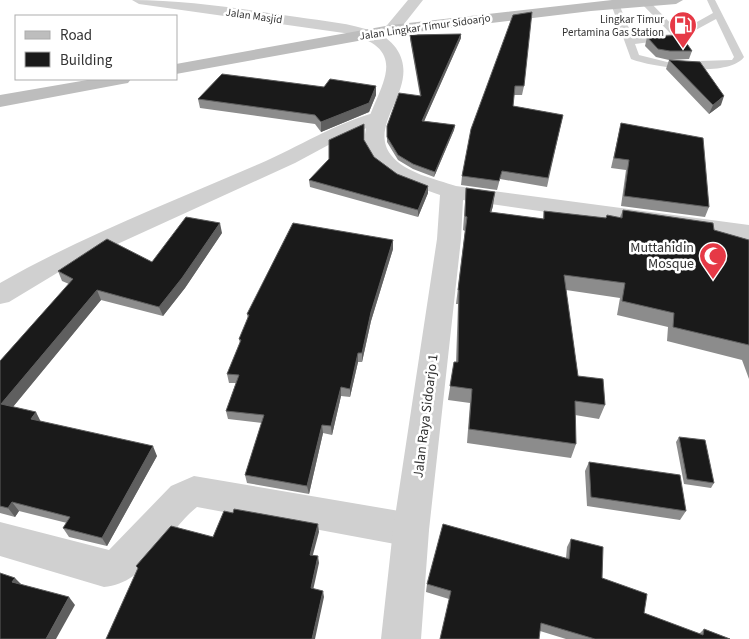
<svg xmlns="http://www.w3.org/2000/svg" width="749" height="639" viewBox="0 0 749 639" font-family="'Source Sans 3',sans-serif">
  <rect width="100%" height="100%" fill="#fff"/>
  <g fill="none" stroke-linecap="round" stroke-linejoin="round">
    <path fill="#d0d0d0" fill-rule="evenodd" d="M642,0H648L679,32L713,13L707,0H715L744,57C729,78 654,68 631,59L611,4L612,2L619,4L633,38L671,34L642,4ZM716,19L734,57L732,60L667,62L639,55L635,44L681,38Z"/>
    <path fill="#d0d0d0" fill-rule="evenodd" d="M408,0H423L397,33H385L383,30Z
      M377,112L384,114L387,118L384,122L347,135L295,163L67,267L9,302L0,304V283C82,236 172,202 259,164C299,147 335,123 377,112Z
      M194,476L411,513L424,518L429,530L424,542L411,547L197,507C165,532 149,583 104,587L0,556V522L109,550L171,486Z"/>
    <path fill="#d0d0d0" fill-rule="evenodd" d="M132,0C187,0 242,9 297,17C324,21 350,23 375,32C383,35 391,41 396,48C423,87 366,123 391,155C405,173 435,179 456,186L749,225V241L463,200L461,239L429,530L421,639H381L393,530L437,239L440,195C418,187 393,181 375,163C333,121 442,54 344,33L139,4Z"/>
    <path fill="#bdbdbd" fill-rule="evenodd" d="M612,0H683L676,4L591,11L391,35L176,74V64L391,25Z
      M93,79H131L128,83L122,84L0,107V95Z"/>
  </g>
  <path fill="#8c8c8c" d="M513,15L524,86L522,95H514L513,106L563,115L547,187L500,179L497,190L461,185L462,176Z
    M461,34V38L424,121L455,125L454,130L434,177L413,169L398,160L387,142V126L420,96L410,39V35Z
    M647,37L692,51L689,59L670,60L721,105L709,114L666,69L669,60L656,57L645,46Z
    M376,86V95L369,112L321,132L315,124L200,108L198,99L324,87Z
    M621,123L709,207L705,217L621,206L626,170L611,168Z
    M364,141L374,157L397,174L428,186V193L418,217L310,187L309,180Z
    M466,188L493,206L491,213L543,219L544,211L606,218L620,217L623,210L714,230L749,240V379L742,360L667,341L668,327L617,315L620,298L566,290L578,376L605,405L599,419L575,415L576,444L571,458L467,443L470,403L448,400L454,362H456L458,304H456L465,231L463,230Z
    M222,233L185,288L163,316L101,300L13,407L41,422L157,456L107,546L69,537L63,528L67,523L19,511L15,517L0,513V361L69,284L62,281L58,271L152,262Z
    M393,240V249L371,321L362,362H358L350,397L341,396L332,435L323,433L309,494L247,483L245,475L262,423L228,419L226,411L236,383H229L227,374L240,343L239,339L248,319L247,314Z
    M679,437L714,483L711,488L684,484L676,442Z
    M589,462L686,511L680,520L587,506L585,471Z
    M571,539L602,578L644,613L699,634L704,629L730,639H566L540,631L449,599L426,592L427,584L566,558L567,547Z"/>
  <path fill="#5f5f5f" d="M461,34V38L422,126V121Z
    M376,86V95L369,112L321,132V122Z
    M724,96L721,105L709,114L713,105Z
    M455,125L454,130L434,177L435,172Z
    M428,186V193L418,217V210Z
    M495,192L493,206L487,226L490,212Z
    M220,223L222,233L185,288L163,316L159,307Z
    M393,240V249L371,321L362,362V353L371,312Z
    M97,290L101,300L7,414L1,404Z
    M358,353V362L350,397V389Z
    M341,387V396L332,435L331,426Z
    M36,412L41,422L31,419Z
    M322,425L323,433L309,494L307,486Z
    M153,446L157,456L107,546L102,538Z
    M12,502L19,511L15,517L8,508Z
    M318,524L319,532L311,562L310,555Z
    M318,556L319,563L312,595L311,588Z
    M15,578L22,585L12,582Z
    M323,591L324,597L315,639H312Z
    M69,597L75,605L56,639H46Z"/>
  <path fill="#1a1a1a" stroke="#5f5f5f" d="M532,12L524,86H515L513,106L563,115L548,178L502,171L499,181L462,176L471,129L513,15Z
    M461,34L422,121L455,125L435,172L413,164L398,155L387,137V126L399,93L421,96L410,35Z
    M681,35L692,51H670L658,49L647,37Z
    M669,60L700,62L724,96L713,105Z
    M222,74L324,87L330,79L376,86L369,103L321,122L315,115L198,99Z
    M621,123L703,138L709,207L624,196L629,160L614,158Z
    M364,124V140L374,157L397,174L428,186L418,210L309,180L329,159V140Z
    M466,188L495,192L490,212L544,219V211L606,218L607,215L622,218L623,210L713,223L714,230L749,240V345L673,327L674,313L622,301L625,283L564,275L578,376L603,379L605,405L575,401L576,444L469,429L472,389L450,386L454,362H458L459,290H458L467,217L465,216Z
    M186,217L220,223L182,278L159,307L97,290L1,404L36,412L31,419L153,446L102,538L63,528L70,517L12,502L8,508L0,506V361L73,279L58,271L107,239L152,262Z
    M293,223L393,240L371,312L362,353H358L350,389L341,387L331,426L322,425L307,486L245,475L264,415L226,411L239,375L227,374L241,340L239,339L249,315L247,314Z
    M679,437L705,440L714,483L687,479Z
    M589,462L680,475L686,511L591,497Z
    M234,509L318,524L310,555L318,556L311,588L323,591L312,639H106L138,568L136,566L171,526L213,537L224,511L233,513Z
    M443,524L569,559L571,539L603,547L602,578L647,594L644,613L703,635L704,629L730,639H595L541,623L539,639H440L451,591L427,584Z
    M0,573L15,578L12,582L69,597L46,639H0Z"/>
  <defs>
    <g id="fuel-pin" transform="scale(1.4375)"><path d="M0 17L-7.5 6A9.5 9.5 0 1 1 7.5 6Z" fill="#e63946" stroke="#fff"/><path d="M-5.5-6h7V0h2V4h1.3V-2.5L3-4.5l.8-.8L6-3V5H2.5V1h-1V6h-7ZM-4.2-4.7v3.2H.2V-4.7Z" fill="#fff"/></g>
    <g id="mosque-pin" transform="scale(1.4375)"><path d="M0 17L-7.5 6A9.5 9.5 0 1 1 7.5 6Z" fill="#e63946" stroke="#fff"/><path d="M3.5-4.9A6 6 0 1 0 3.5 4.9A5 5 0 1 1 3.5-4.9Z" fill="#fff"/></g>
  </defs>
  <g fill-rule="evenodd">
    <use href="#fuel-pin" x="683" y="25"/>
    <use href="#mosque-pin" x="713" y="256"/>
  </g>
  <g text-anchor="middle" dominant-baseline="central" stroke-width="5" stroke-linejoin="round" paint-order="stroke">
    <g font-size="11" fill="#333" stroke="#fff">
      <text transform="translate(254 16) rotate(8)">Jalan Masjid</text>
      <text transform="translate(425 27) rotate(-8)">Jalan Lingkar Timur Sidoarjo</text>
    </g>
    <g font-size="11" fill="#333" stroke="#fff" text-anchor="end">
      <text x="664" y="19">Lingkar Timur<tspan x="664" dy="13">Pertamina Gas Station</tspan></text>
    </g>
    <g font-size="14" fill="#333" stroke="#fff" text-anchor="end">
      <text x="694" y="248">Muttahidin<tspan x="694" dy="16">Mosque</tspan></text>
    </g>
    <g font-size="14" fill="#333" stroke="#fff">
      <text transform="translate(426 416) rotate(-83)">Jalan Raya Sidoarjo 1</text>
    </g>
  </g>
  <rect x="15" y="15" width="162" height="65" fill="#ffffff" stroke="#adadad"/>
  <rect x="25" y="31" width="25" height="8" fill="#bdbdbd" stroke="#adadad"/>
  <text x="60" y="40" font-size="15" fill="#333333">Road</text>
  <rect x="25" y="52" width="25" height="15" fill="#1a1a1a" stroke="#adadad"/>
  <text x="60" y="65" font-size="15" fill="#333333">Building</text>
</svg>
